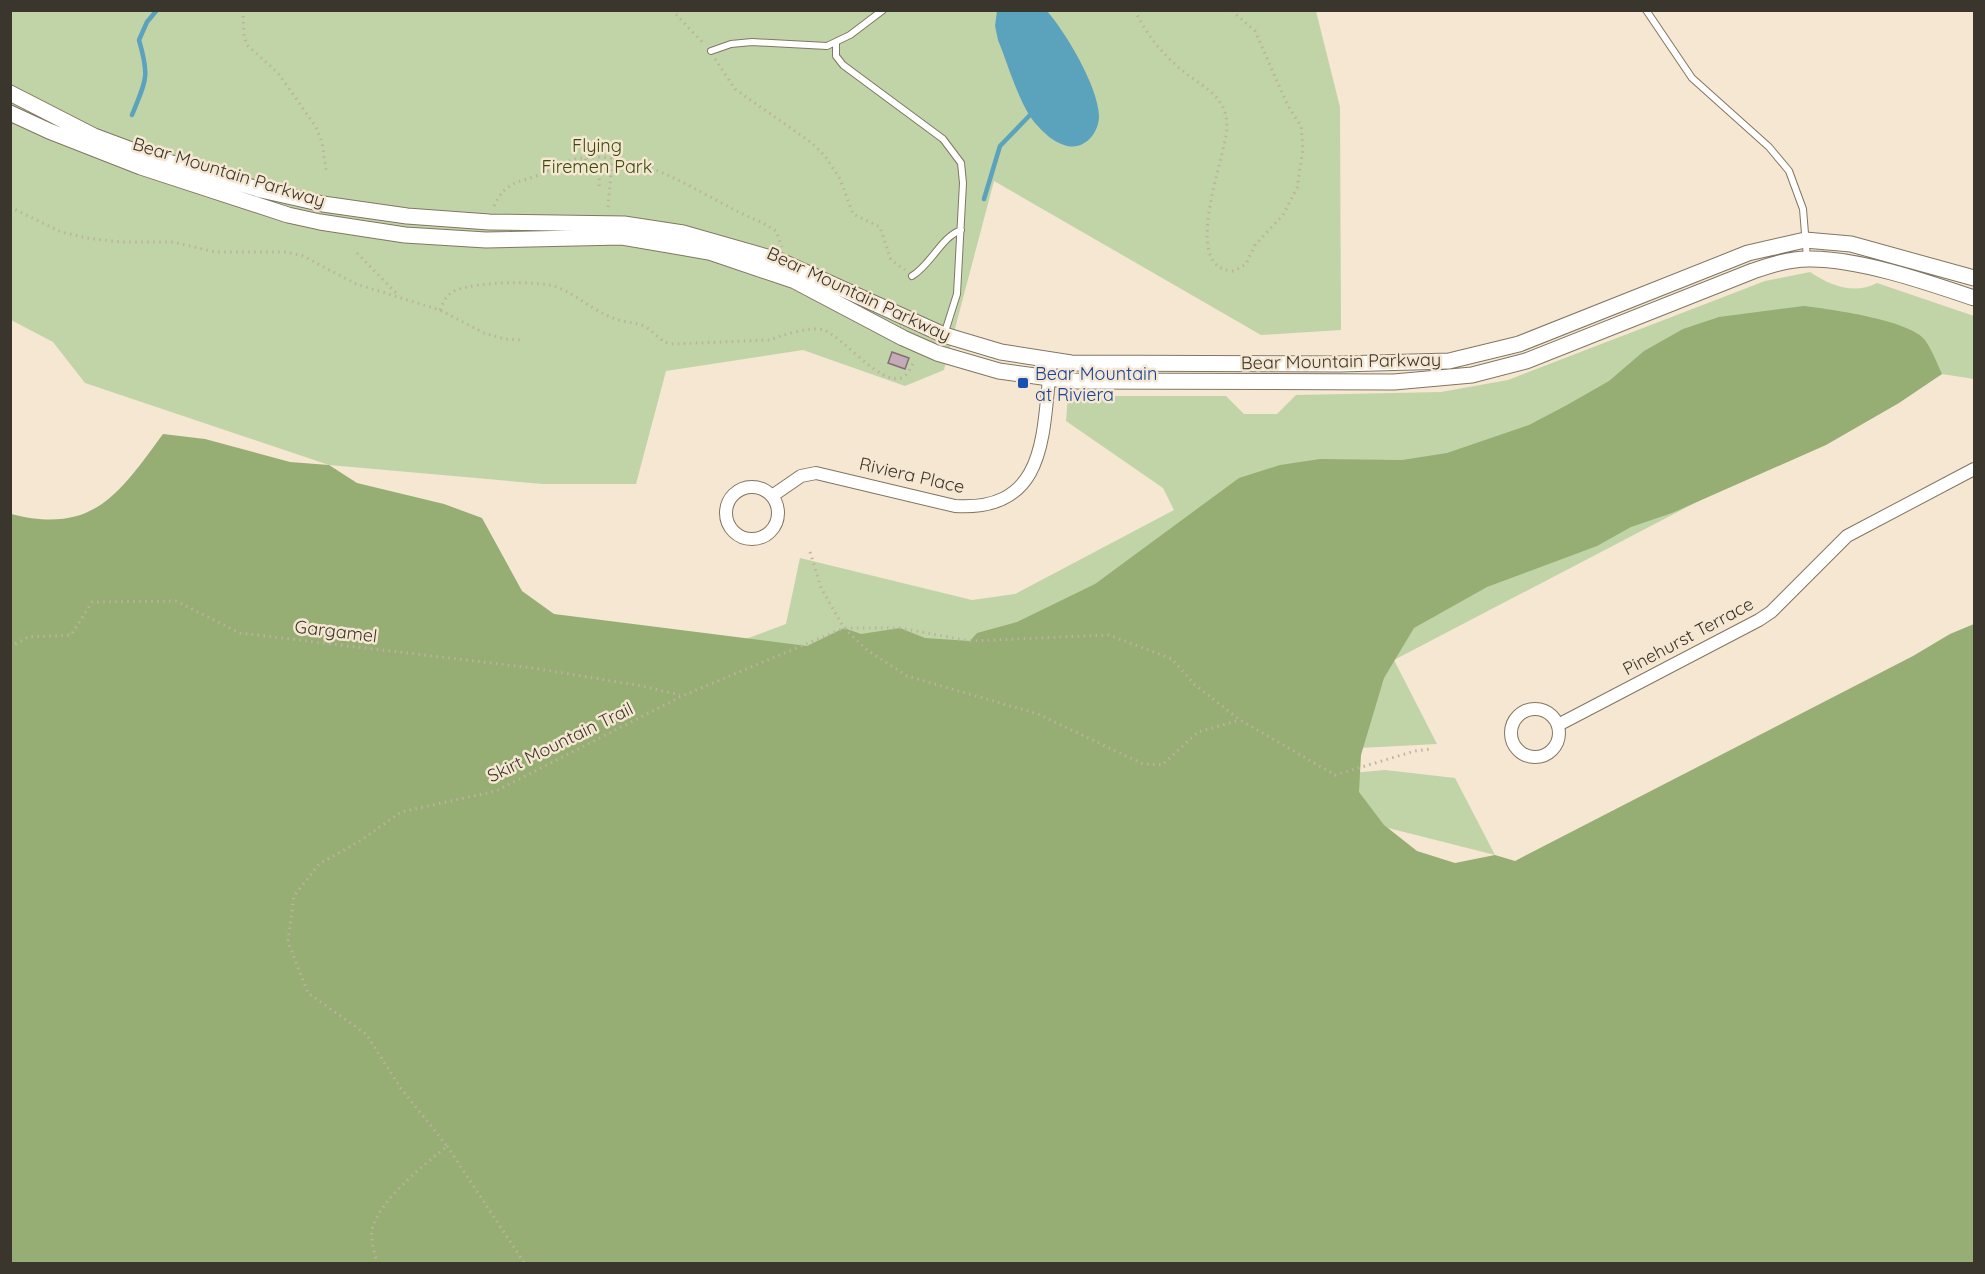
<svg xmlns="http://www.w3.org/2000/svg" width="1985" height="1274" viewBox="0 0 1985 1274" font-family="Quicksand,sans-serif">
  <rect width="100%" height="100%" fill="#f5e7d1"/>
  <path fill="#c1d4a7" d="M10,11H1316L1340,107L1341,330L1261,335L994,181L944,370L905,386L803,350L666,371L636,484H543L329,465L85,383L53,342L11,320Z
    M1810,272C1831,286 1854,295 1877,283L1974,316V379L1942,374L1394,660L1437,744L1340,749L700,656L786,624L800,558L972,600L1015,594L1174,510L1163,488L1066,421L1068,396H1226L1244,414H1277L1296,395L1441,392L1508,380L1765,281Z
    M1385,770L1455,778L1495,855L1333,814L1339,774Z"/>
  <path fill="#96ad74" d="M1804,306C1829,309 1910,320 1925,340C1932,350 1937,363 1942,374L1899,403L1826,445L1672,513L1631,527L1597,546L1487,587L1414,628L1384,678L1361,755L1359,792L1384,825L1417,851L1455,863L1495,855L1515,861L1913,656L1950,634L1974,624V1263H11V514C93,535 119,494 163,434L205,439L290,462L329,465L357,483L444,504L482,518L522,591L554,614L807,646L844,628L861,634L900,628L925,638L970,641L977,633L1017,622L1095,584L1239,478L1280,465L1320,459L1402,460L1447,453L1529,425L1567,405L1609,381L1644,351L1683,329L1719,317Z"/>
  <path fill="#5ba2bd" d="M997,11H1047C1066,33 1098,86 1099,116C1099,133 1084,152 1064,145C1052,141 1043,132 1035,123C1019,104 1008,64 998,40L995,26Z"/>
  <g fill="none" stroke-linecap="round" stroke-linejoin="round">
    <path stroke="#5ba2bd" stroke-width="4.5" d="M132,115C146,80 150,78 139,40L147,22L157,10
      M984,199L1000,146L1030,115"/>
  </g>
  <path fill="#c4abb7" stroke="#846d78" stroke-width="1.5" d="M892,352L909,358L905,369L888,363Z"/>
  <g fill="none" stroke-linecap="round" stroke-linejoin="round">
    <g stroke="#827662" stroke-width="8">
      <path id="service" d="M1646,10L1692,78L1769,147L1789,171L1803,209L1807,258
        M836,43V56L843,65L943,139L961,163L963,183L957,294L944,335
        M711,51L731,44L752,42L827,46L850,35L883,10
        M912,276C931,265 941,237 961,230"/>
    </g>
    <g stroke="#827662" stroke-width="14">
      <path id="minor" d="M726 513a26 26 0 1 1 52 0a26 26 0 1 1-52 0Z
        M772,496L801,476L816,473L955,506C1050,512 1042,430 1051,361
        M1511 733a24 24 0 1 1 48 0a24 24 0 1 1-48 0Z
        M1558,725L1759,620L1771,612L1847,536L1974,469"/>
    </g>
    <g stroke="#827662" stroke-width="17">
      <path id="tertiary" d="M10,93L94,136L145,155L261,190L323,204L407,216L489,222L624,224L683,233L781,261L944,335L1001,352L1071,363L1340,364L1449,361L1519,344L1748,253L1805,240L1851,244L1974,278
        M10,113L49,131L141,167L288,215L320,222L405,235L486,240L622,237L709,252L795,281L903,338L937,353L999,371L1071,381L1394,382L1472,375L1526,361L1753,271C1771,265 1789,259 1808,259C1857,258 1927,282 1974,298"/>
    </g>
    <path stroke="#bdb29f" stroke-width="3" stroke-dasharray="1.5 4.5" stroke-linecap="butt" d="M243,10L244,36L247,45L278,73L316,127L322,142L326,170
      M672,10L704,44
      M1135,10C1145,32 1159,50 1177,66C1197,85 1227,93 1227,126C1227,155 1178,270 1234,271L1246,264L1255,245L1283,215L1297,188L1303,149L1301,126L1288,106L1255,31L1231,10
      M715,59L735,89L812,143L825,156L840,179L853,214L880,227L891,260L905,270
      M585,159L588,171H611
      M599,186L600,172
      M494,206C506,180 520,183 541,174C553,170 562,162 575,159C645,147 703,199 763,223L776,231L782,247
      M10,207L61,232L87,238L121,242H173L215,252H286L303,256L356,284L440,310L484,333L505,339L524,340
      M608,207L612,161
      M357,253L399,296
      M440,310C444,301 447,293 457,290C477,282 537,280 557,287C577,295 592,310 613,318C622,322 634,322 644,326C654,331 658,340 670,344L770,340C781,335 812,326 824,330C844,338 880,385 901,378C909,375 911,366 915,360
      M810,552L821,588L844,628L867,650L907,676L1038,714L1143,764L1162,765L1198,732L1240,720
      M10,647L28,637L71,635L92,602L176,601L240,633L533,668L642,686L680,695
      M447,1146L525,1264
      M377,1264C375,1253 369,1236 373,1226C383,1197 423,1166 447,1146L402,1090L366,1034L308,993L288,942L294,896L319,864L360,841L401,812L496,791L682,696L844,628H900L970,641L1109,635L1172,659L1194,684L1240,720L1335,775L1415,751L1431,749"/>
    <use href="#service" stroke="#fff" stroke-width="6"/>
    <use href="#minor" stroke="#fff" stroke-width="12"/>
    <use href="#tertiary" stroke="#fff" stroke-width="15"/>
  </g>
  <rect fill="#1a4fb4" stroke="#f5e7d1" stroke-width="2" x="1017" y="377" width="12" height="12" rx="3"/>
  <g text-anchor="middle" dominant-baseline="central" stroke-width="5" stroke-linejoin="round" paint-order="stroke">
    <g font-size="18" fill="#384c0c" stroke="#f5e7d1">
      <text x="597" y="145">Flying<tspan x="597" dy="21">Firemen Park</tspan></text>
    </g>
    <g font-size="18" fill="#3b362d" stroke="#f5e7d1">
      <text transform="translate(229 172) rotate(17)">Bear Mountain Parkway</text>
      <text transform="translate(859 294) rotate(25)">Bear Mountain Parkway</text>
      <text transform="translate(1341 361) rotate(-1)">Bear Mountain Parkway</text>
      <text transform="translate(912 475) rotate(13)">Riviera Place</text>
      <text transform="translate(336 631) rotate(7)">Gargamel</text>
      <text transform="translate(1688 636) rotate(-28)">Pinehurst Terrace</text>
      <text transform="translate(560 742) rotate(-26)">Skirt Mountain Trail</text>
    </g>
    <g font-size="18" fill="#164399" stroke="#f5e7d1" text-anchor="start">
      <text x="1035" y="373">Bear Mountain<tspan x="1035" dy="21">at Riviera</tspan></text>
    </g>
  </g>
  <rect width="1985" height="1274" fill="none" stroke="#3b362d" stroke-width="24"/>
</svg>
